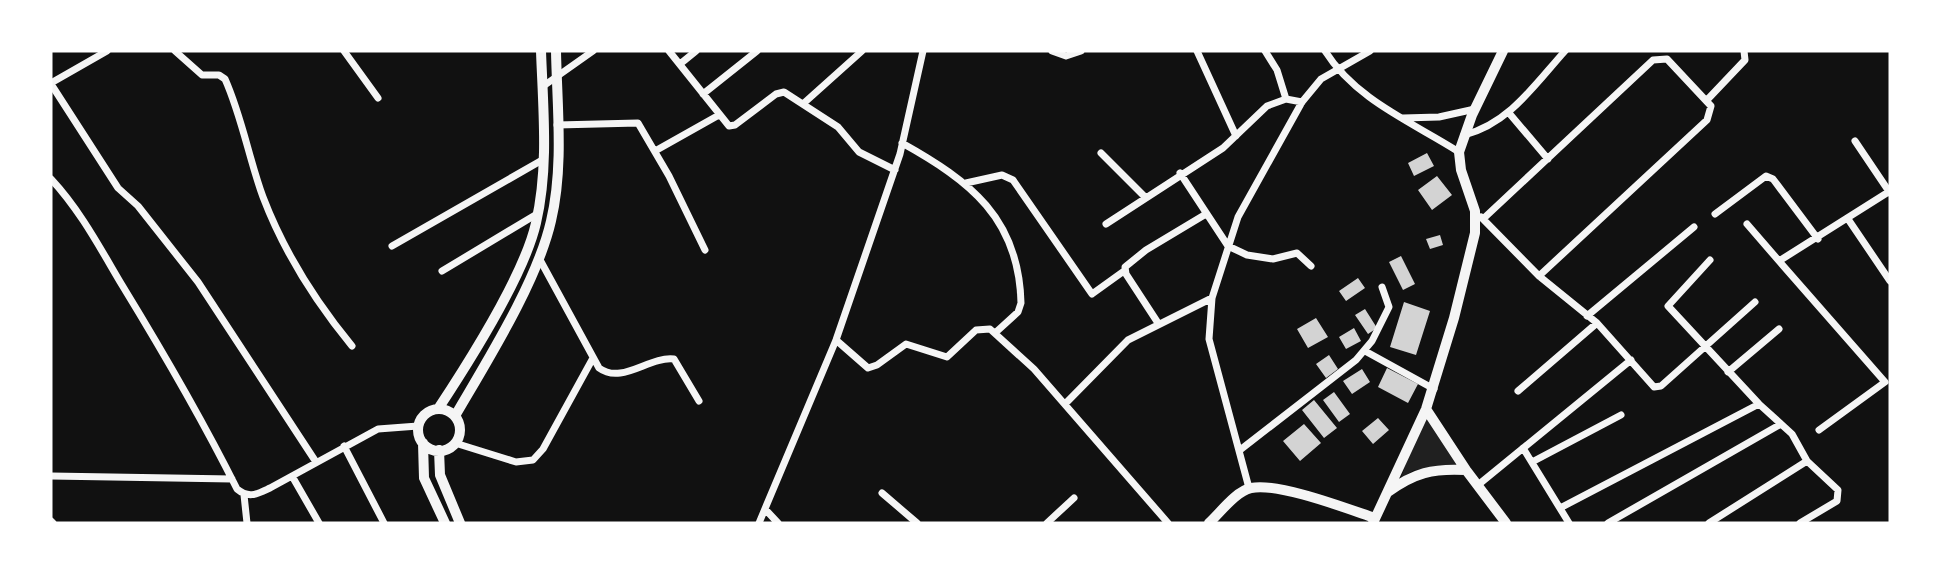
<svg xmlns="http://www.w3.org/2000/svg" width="1941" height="574" viewBox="0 0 1941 574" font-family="'Crimson Pro',serif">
  <rect width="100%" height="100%" fill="#111"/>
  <path fill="#202020" d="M1424,413L1459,466L1414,470L1401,478Z"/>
  <path fill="#d3d3d3" d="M1427,153L1434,166L1414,176L1408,163Z
    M1437,176L1452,195L1432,210L1418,190Z
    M1440,235L1443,245L1430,249L1426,239Z
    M1401,256L1415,284L1403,290L1389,262Z
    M1358,278L1365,288L1346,301L1339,291Z
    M1404,302L1430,311L1416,355L1390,347Z
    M1365,309L1377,328L1368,334L1355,315Z
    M1316,318L1328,337L1308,348L1297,329Z
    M1354,328L1361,341L1346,349L1339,337Z
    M1329,355L1338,369L1326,378L1316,364Z
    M1387,368L1418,384L1408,403L1378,387Z
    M1362,369L1370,382L1352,394L1343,381Z
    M1334,392L1350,414L1339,422L1323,400Z
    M1314,400L1337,428L1324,438L1302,410Z
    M1378,418L1389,430L1373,444L1362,431Z
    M1304,424L1321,443L1300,461L1283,441Z"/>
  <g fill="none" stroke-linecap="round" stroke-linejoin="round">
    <path stroke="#f5f5f5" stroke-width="7" d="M175,51L202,75H219L225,79C242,117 249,159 263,197C284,252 315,301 352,346
      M344,51L378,98
      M669,51L729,126L735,125L776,94L784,92L838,127L859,152L895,170
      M1052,51L1066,56L1081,51
      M1197,51L1236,136
      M1265,51L1277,70L1286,99
      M1325,51C1356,100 1412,122 1459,152
      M680,64L696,51
      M51,83L107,51
      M51,84L118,188L138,206L198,282L316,462
      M542,87L593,51
      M703,94L757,51
      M1707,100L1745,60L1744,51
      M804,103L862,51
      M1509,113L1548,159
      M1403,118L1439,117L1475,109
      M557,125L638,123L669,176L705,250
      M1464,135C1509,124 1536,83 1565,51
      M1855,141L1890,193
      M902,143C970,181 1019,218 1021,303L1018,312L995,333
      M655,151L719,115
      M1101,153L1145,197
      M1180,173L1228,246L1247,255L1273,259L1297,253L1311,266
      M51,179C80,210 100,248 122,285C163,352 202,419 237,489C249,499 257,494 270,488L378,429L418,426
      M966,183L1002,175L1013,180L1092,294L1124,271
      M1715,214L1766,176L1773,179L1818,239
      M1481,217L1539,276L1597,323L1654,387L1661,386L1755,302
      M1483,219L1653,60L1667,59L1711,106L1707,120L1539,276
      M1848,219L1890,281
      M1106,224L1223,148L1267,106L1286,99L1302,102
      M1747,224L1779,261
      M392,246L544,159
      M539,258L599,368C622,385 649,356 674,359L699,401
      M1710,260L1668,306L1759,404L1792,434L1807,461L1838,490L1837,501L1800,523
      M442,271L537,214
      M1587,316L1694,227
      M1158,323L1126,274L1125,267L1146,250L1206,214
      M836,340L868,368L877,365L906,344L947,357L976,330L990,329L1034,369L1168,523
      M1365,351L1434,389
      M1728,372L1779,329
      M1518,391L1597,323
      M1065,404L1128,340L1212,298
      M1819,430L1885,382L1779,261L1890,191
      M455,443L516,462L533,460L543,449L593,358
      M344,446L384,523
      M1523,448L1569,523
      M1240,450L1356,360L1372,341L1389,307L1382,287
      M1532,462L1621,415
      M51,476L232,479
      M292,476L319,523
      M1478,485L1631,360
      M1249,488L1209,339L1212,298L1238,217L1302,102L1321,79L1370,51
      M882,493L917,523
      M244,495L247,523
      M1560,508L1759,404
      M765,509L778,523
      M51,521L53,523
      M759,523L836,340L900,154L923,51
      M1047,523L1074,498
      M1608,523L1781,424
      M1709,523L1807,461"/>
    <path stroke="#f5f5f5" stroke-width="10" d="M438,409C469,362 524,276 536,223C549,167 543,108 541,51
      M1426,409L1466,470L1506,523
      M418 430a21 21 0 1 1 42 0a21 21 0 1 1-42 0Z
      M455,416C487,361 537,282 551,221C564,166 557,106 556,51
      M423,443L424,478L445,523
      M439,450L440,475L460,523
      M1388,492C1414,473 1433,468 1466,470
      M1209,523C1220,513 1236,491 1251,488C1278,482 1348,509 1375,518
      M1373,523L1426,409L1454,318L1475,233V211L1461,170L1459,152L1472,115L1503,51"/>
  </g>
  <rect width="1941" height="574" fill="none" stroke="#ffffff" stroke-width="105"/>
</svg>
